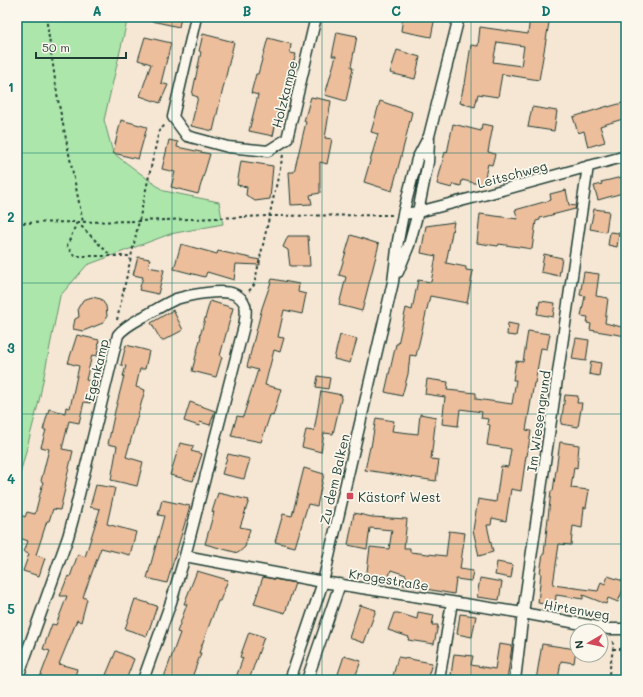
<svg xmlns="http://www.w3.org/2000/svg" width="643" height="697" viewBox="0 0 643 697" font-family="Mali,sans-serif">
  <rect width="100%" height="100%" fill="#f6e6d4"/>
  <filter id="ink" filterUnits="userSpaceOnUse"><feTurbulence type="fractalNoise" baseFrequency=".025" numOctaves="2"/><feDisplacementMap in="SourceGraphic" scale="8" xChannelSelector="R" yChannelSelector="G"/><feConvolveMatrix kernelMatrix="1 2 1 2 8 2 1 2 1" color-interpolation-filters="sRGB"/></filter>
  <g filter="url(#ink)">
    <path fill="#ace6aa" stroke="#66926f" d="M17,17H128L104,120L113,153L164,191L219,202L223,224L170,234L87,265L60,296L39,401L17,486Z"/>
    <path fill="#ecbe9c" stroke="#1f3d34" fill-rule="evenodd" d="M152,17H181L179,27L152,21Z
      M403,17H435L431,37L401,31Z
      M530,17H550L539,80L502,74L498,97L478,94L475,107L460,103L464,84H465L471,45L478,46L480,27L528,34ZM497,42L524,46L521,66L493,62Z
      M337,32L357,36L351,67L353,68L346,101L325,95L336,56H332Z
      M203,34L234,42L213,131L191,126L198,97L192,95L201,52L199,51Z
      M145,37L171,43L161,83L168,85L160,103L140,96L151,64L138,60Z
      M268,38L291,44L290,53L296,54L288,81L294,82L289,100L281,98L273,136L249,131L258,95L251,93L256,74H258Z
      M397,50L420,57L415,79L390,73Z
      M311,97L331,101L325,138L332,139L327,164L320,162V193L310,195L312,204L291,205L289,172H294L306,122L304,121Z
      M380,101L412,112L405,141L392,191L364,182L378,134L371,132Z
      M626,102V118L600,126L605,142L588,147L584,131L578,133L573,117L608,106V107Z
      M532,107L557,111L554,131L528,127Z
      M121,120L147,127L138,159L113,153Z
      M453,124L481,131L482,124L493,126L488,152L495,154L492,165L488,164L483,185L462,180L461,186L453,184L452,188L437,184L445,152L447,153Z
      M169,140L178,142L177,147L210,154L198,194L171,187L175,172L162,169Z
      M241,161L273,166L270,199L255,201L246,195L247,187L237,185Z
      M626,176V192L598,200L594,186L602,184L601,182Z
      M566,190L569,205L576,206L575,209L540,218V220L536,221L532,249L499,244L498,246L477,243L480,214L518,219L515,210L551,200L550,194Z
      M594,209L609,211L606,232L590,229Z
      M454,222L446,263L466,267V270L473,271L467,303L430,296L416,356L410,355L408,374L402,396L385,392L396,344H398L406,308L412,310L418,280L431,282L436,256L421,253L426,226Z
      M610,232L619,233L617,247L608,245Z
      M351,235L379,244L362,311L339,305L346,277L339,275Z
      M288,236H308L310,266H290L288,250L283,247Z
      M181,244L217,254L218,251L260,260V265L236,264L234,280L207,272L205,277L174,269Z
      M544,254L562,258L559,276L541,272Z
      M138,257L150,259L148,267L164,270L158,294L139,290L143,277L133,275Z
      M584,272L599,274L596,296L608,298L605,323L626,328V336L590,330L591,324L587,323L588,317L581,316L585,296L580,295Z
      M272,279L299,284L298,292L306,294L302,314L284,310L278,337L284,338L280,352L274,350L265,385L281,389L273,416L270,415L261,442L231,436L237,416L243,417L258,370L247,367L262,308Z
      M92,297L101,299L106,306L107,316L103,323L83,331L73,329L75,319L79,317L78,308L83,300Z
      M210,301L233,308L220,356L222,357L216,377L192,371L201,336H200Z
      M540,301L555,303L553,317L537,314Z
      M173,310L183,330L164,340H161L151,323Z
      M508,323L518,325L516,336L507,335Z
      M528,331L550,334L547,349L541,348L535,383H534L526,430L531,431L527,456H526L521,491L511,489L506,521L492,518L491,525H487L493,552L479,556L473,530L478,499L496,502L501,466L508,467L511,449L487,445L490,425L487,424L488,419L481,418L482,412L460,409L458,426L442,424L445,397L425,394L427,379L448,382L447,390L476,393V399L512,404L516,380H513L516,361L523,362Z
      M77,335L99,340L98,344L99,345L97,356L92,355L86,380L95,382L90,403L84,402L79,423L69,421L62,449L73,451L65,485H66L60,510L53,509L49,521H47L36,555L45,558L39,576L23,571L29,554L24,552L28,541L17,537V527L21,515L25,517L27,512L35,514L43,482L41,481L49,449L41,447L46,430H43L49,409L65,413L66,407L70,408L79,366L68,363Z
      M340,335L357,339L350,363L334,359Z
      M576,338L589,340L586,361L572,359Z
      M126,345L149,351L145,369H140L136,387L145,390L126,457L143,462L137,486L111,480L117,446L108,444L115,411L124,376H123L126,366L121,365Z
      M591,361L601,363L599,376L589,374Z
      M318,376L330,378L328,389L316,387Z
      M321,391L342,395L333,434L324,433L321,452L302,447L306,430L314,431Z
      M565,395L578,396L577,403H582L578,427L561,424Z
      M190,402L215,411L210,425L200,422L199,426L184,421Z
      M420,414L436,417L431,459L439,460L436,481L365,470L370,447H371L376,418L394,421L392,431L418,434Z
      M560,442L579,445L577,468L574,467L571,488L589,490L586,508L584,507L582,528L573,526L571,545L559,544L553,585L598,591L601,582L605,584L608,576L626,582L618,602L608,598L606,604L583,595V599L556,595L555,606L538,603L541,573H540L543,554H544L551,491H553Z
      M180,443L194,446L191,451L202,454L193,481L170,475Z
      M228,454L250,459L244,479L222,474Z
      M304,468L324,474L317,506L308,504L295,547L275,542L283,514L292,516Z
      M96,485L115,488L107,524L136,532L130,555L101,548L83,597L87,599L81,622L77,620L59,664L77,669L74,680H39L50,651L43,649L52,624L56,625L67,596H60L68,576L70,577L78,554L85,557L100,509L90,507Z
      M218,493L249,500L240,527L250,529L245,547L238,553L205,544L214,512H212Z
      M162,500L190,506L167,583L147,578L164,516L158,515Z
      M354,513L372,517L407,519L404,548H410V552L446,556L449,531L465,533L460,569L473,571L471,581L456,579L454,594L403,585L406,575L391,570L387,583L366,580L370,547L389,549L392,530L370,528L367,549L348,545Z
      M497,562L513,565L511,578L495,575Z
      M197,571L228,580L220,601H218L199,653H201L191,680H163L180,633L177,632L187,604H184Z
      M263,577L295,583L285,613L254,604Z
      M480,578L502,582L499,600L477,597Z
      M135,599L157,606L147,636L125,629Z
      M360,605L376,610L364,643L349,638Z
      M418,612L434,615L432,625H438L434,644L408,640L409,637L388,630L394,613H398L417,619Z
      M460,614L476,616L472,637L457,634Z
      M249,632L264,637L249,680H235L243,658L240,657Z
      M499,644L512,646L507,680H480L451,675L454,654L473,656L471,665L495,669Z
      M542,644L576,649L574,663L561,661L558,680H536Z
      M116,651L134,659L126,680H119L106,675Z
      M344,656L361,661L354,680H336Z
      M398,657L432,663L427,680H415L393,676Z"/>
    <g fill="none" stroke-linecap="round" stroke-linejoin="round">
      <g stroke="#1f3d34" stroke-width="13">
        <path id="minor" d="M196,17L173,117L187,136L228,147L268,151L287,139L316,17
          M403,214L418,212L480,196L626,156
          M398,272L409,245L418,212L428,162L429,140
          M185,556L323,582L523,613L609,629H626
          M17,680L68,537L73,519L118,335C124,327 134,322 143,317C154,311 164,304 176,299C189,295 221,289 234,294C239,296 243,300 245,305C247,312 245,319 244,326L185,556L171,602L143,680
          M290,680L323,582L393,282L398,241L403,214L417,159L429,136L459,17
          M307,680L340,584
          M439,680L452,602
          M515,680L523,613L588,166"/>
      </g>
      <path stroke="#1f3d34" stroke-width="2" stroke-dasharray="3 3" stroke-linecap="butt" d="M46,17L58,100L83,222
        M77,222L67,246L74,256H131
        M77,222L110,255
        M17,223L139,221L269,216L392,215
        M249,291L254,285L283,155
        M117,320L159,131L166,124
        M613,649H626
        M608,680L613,649V639"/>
      <use href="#minor" stroke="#fbf7ec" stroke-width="10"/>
    </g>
  </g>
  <path fill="none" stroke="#0f766e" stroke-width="1" stroke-opacity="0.55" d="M172,17V680M322,17V680M471,17V680M17,153H626M17,283H626M17,414H626M17,544H626"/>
  <rect fill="#d1495b" stroke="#fbf7ec" stroke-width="1.5" x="346" y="492" width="8" height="8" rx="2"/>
  <g text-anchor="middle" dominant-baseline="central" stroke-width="3.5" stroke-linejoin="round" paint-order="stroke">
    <g font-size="13" fill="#1f3d34" stroke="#fbf7ec">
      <text transform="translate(284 94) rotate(-76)">Holzkampe</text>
      <text transform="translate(512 174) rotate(-15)">Leitschweg</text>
      <text transform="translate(96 370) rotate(-76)">Egenkamp</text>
      <text transform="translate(538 421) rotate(-82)">Im Wiesengrund</text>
      <text transform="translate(334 479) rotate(-77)">Zu dem Balken</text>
      <text transform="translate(389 579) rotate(9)">Krogestraße</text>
      <text transform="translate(577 609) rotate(10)">Hirtenweg</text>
    </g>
    <g font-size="13" fill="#1f3d34" stroke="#fbf7ec" text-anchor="start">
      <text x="358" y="496">Kästorf West</text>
    </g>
  </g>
  <rect width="643" height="697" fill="none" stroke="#fbf7ec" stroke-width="44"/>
  <g transform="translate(589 643) rotate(261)"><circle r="19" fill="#fbf7ec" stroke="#a3ada2"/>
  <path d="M0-3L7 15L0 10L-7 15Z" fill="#d1495b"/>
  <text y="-6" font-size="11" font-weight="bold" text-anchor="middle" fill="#1f3d34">N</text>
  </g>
  <path d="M36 52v6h90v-6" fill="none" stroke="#1f3d34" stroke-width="2"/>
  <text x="42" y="52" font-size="12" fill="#1f3d34" stroke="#fbf7ec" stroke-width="3" paint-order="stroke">50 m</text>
  <rect x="22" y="22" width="599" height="653" fill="none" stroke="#0f766e" stroke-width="1.5"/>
  <g font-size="13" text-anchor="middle" font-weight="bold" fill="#0f766e">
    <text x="97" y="16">A</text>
    <text x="247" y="16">B</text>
    <text x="396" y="16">C</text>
    <text x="546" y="16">D</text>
    <text x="11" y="92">1</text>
    <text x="11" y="222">2</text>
    <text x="11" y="353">3</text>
    <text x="11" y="484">4</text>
    <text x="11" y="614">5</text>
  </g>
</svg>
